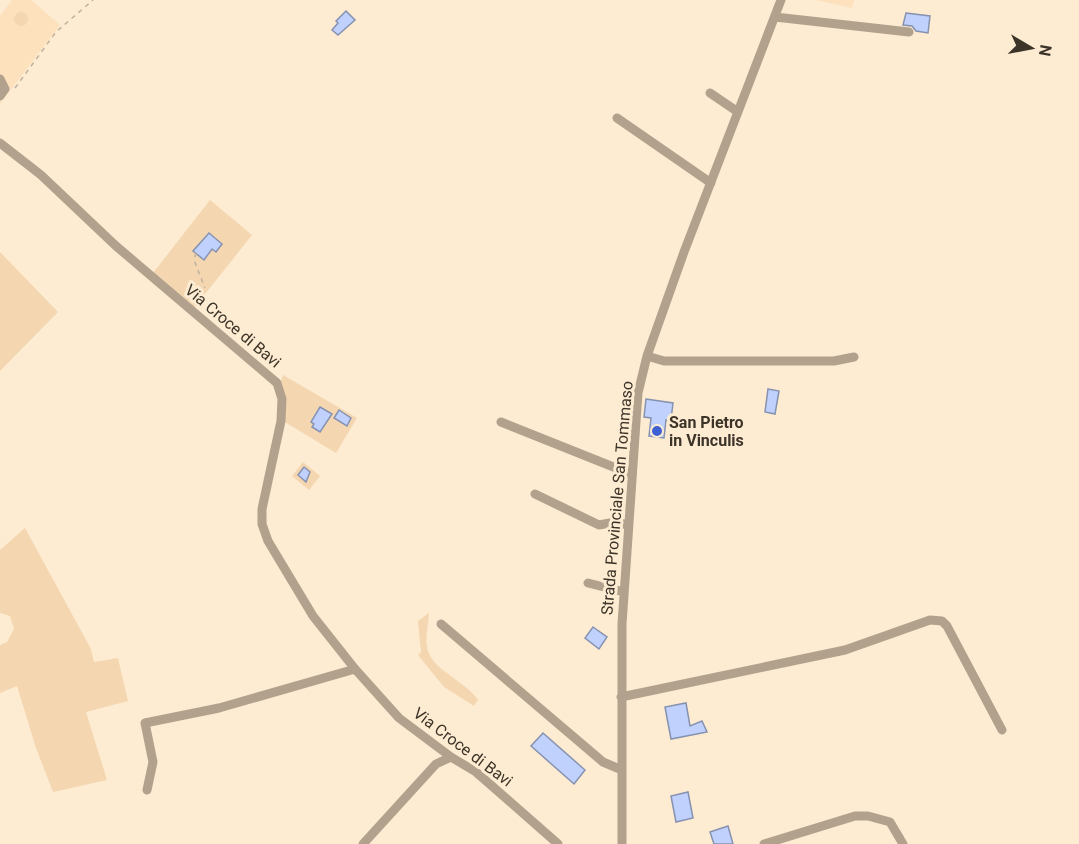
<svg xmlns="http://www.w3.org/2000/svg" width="1079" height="844" viewBox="0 0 1079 844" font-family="Roboto,sans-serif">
  <rect width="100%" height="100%" fill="#fdebd2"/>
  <path fill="#fde1bc" d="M12,0H31L60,25L0,104V16Z
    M816,0H854L852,8Z"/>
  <path fill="#f4d7b1" d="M14 19a7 7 0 1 1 14 0a7 7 0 1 1-14 0Z
    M210,200L252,235L194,308L153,273Z
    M0,252L58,312L0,371Z
    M283,375L357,418L336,453L283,421L281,381Z
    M303,462L320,476L309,490L292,476Z
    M25,528L91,649L94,662L118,658L128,701L86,712L107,780L53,792L36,748L17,686L0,693V645L7,642L14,629L10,616L0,613V550Z
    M429,613C429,623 425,636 427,646C429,669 466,681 478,700L474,706L444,687L418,655L421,652L418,621Z"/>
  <path fill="#bfd1fc" stroke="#8692b0" stroke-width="1.5" d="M346,11L355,20L338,35L332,30L338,23L336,21Z
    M906,13L930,16L928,33L916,31L912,26L903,25Z
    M209,233L222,244L216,252L212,249L204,260L193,251Z
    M768,389L779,391L775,414L765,412Z
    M646,399L673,403L671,420H666L664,438L649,436L651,418L644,417Z
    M320,407L332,414L320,432L312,427L314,424L311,422Z
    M339,410L351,418L347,426L334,418Z
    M304,467L310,472L306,482L298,475Z
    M593,627L607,637L599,649L585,638Z
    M686,703L690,726L702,721L707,732L671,739L665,707Z
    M543,733L585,770L574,784L531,746Z
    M688,792L693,818L676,822L671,796Z
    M728,826L733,844H714L710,832Z"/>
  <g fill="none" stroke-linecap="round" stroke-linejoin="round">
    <path stroke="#c1b29d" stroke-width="1.5" stroke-dasharray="4.5 4.5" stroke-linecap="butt" d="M15,88L56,32L93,0
      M196,253L194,260L205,288"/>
    <path stroke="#b2a28d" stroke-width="9" d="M775,17L909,32
      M0,79L5,89L0,96
      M710,93L738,112
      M617,118L711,183
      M0,143L41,175L116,246L277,383L282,399L281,421L262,509V524L268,541L313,616L355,669L399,718L451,757L476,772L558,844
      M647,356L664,361H834L854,357
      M501,422L631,474
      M535,494L599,525L615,522L628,525
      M588,583L624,592
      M441,624L603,762L622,770
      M621,697L845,650L930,620L942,621L947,626L1002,730
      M147,790L153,762L145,723L219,708L355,669
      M363,844L436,764L451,757
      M622,844V624L638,393L647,356L684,252L781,0
      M764,844L855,816H868L890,822L903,844"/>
  </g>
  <circle fill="#3f61d3" stroke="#fdebd2" stroke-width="2" cx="657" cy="431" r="6"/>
  <g text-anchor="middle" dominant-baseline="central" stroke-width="6" stroke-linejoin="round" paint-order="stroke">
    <g font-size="16" fill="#3c3428" stroke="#fdebd2">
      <text transform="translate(233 326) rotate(40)">Via Croce di Bavi</text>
      <text transform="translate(617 498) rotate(-85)">Strada Provinciale San Tommaso</text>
      <text transform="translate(463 747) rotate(37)">Via Croce di Bavi</text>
    </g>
    <g font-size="16" font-weight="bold" fill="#3c3428" stroke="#fdebd2" text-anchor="start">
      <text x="669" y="422">San Pietro<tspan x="669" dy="18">in Vinculis</tspan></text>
    </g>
  </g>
  <g transform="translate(1031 48) rotate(100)" stroke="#fdebd2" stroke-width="4.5" paint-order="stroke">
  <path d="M0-4.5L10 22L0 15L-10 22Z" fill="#3c3428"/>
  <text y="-9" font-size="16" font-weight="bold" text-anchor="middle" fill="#3c3428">N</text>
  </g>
</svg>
